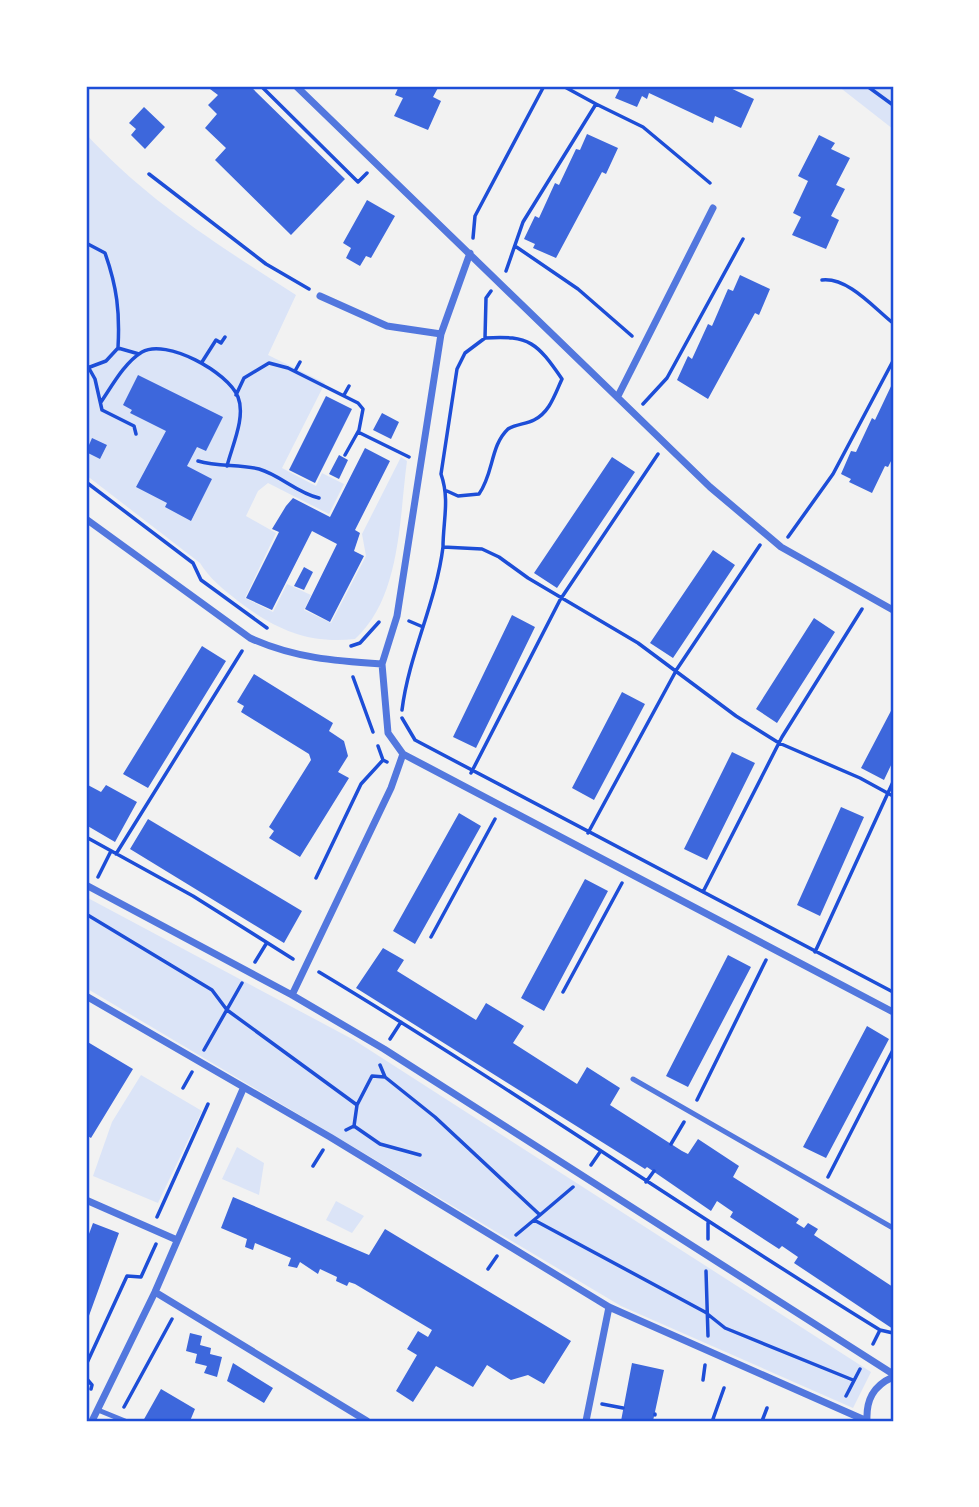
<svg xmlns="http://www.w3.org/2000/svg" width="979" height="1507" viewBox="0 0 979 1507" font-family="'Fira Sans Condensed',sans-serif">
  <rect width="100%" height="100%" fill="#f2f2f2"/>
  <path fill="#dbe4f7" d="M838,86H893V129Z
    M86,134C146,200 221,247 296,295L268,355L325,383L282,468L316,486L322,473L344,484L329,514L268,483L258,491L246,516L276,533L245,598L273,612L287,584L311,595L304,610L331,623L366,556L362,534L401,457L407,461C399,520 401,597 355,639C307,644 275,629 238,601C223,589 210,579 200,563L86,475Z
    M86,897L354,1040L871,1372L853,1408L621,1306L86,988Z
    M141,1075L202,1111L158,1203L93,1176L112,1122Z
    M237,1147L264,1163L259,1195L222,1179Z
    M336,1201L364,1216L352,1233L326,1220Z"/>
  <path fill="#3d67dc" d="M206,86H250L345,179L291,235L215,160L226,148L205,128L217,114L208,105L218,95Z
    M399,86H439L433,97L441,101L428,130L394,116L403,98L395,95Z
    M621,86H726L754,99L741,128L715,116L713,123L649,93L647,99L642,96L637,107L615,98Z
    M144,107L165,127L145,149L131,135L136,129L129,123Z
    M587,134L618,148L606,174L602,172L556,258L533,248L535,244L524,239L535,216L539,218L555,183L559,185L576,149L580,150Z
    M819,135L835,143L831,149L850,158L836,185L845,189L831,216L839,220L826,249L792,235L801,217L793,213L808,181L798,176Z
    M367,200L395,216L371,258L366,256L360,266L346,258L351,248L343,243Z
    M740,275L770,289L759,315L755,313L708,399L677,380L688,356L692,359L708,324L712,326L728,289L733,291Z
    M138,375L223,417L206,451L197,447L187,466L212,479L191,521L165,507L167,503L136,487L166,431L130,413L132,410L123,405Z
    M893,382V457L888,467L885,466L872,493L849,482L851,479L841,474L851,451L856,452L872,418L875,420Z
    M326,396L352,409L315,483L289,470Z
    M382,413L399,422L391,439L373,430Z
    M92,438L107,445L100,459L86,452Z
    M365,448L390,461L355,530L360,533L354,551L364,556L330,622L305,609L337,544L312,531L272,610L246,598L279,532L272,529L286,506L293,498L330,517Z
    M339,455L348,460L339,479L329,474Z
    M612,457L635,472L557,588L534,573Z
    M713,550L735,565L673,658L650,643Z
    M304,567L313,572L304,590L294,586Z
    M512,615L535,627L476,748L453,737Z
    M814,618L835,632L777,723L756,709Z
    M202,646L226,661L148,788L123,774Z
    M254,674L333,723L329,731L344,741L348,756L338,772L349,778L300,857L269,838L274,831L269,827L311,760L309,754L241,712L244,706L237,702Z
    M622,692L645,704L594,800L572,788Z
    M893,707V761L884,780L861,768Z
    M732,752L755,763L707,860L684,849Z
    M86,784L101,792L106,785L137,802L115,842L86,825Z
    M841,807L864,817L820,916L797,905Z
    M459,813L481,826L415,944L393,931Z
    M148,819L302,911L284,943L130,849Z
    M585,879L608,891L544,1011L521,998Z
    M383,948L404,960L397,971L476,1020L486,1003L524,1026L513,1043L577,1084L587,1067L620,1088L610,1105L682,1151L688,1154L698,1139L739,1166L733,1177L799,1219L796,1223L804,1228L808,1223L818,1229L814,1235L893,1287V1329L794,1263L798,1257L782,1246L779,1249L730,1217L733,1212L717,1201L711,1211L647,1167L645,1169L356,988Z
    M728,955L751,967L688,1087L666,1076Z
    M867,1026L889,1039L826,1158L803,1147Z
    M86,1041L133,1069L91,1138L86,1135Z
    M233,1197L369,1255L385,1229L571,1341L544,1384L528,1375L511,1380L487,1365L473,1387L436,1366L413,1402L396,1391L417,1355L407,1349L418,1331L428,1337L432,1330L355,1284L349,1282L347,1286L336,1281L337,1277L320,1269L318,1274L300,1262L297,1268L288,1266L291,1258L255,1243L253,1250L245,1247L247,1239L221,1228Z
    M93,1223L119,1233L86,1324V1242Z
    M190,1333L202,1336L200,1345L211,1348L210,1354L222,1357L217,1377L204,1373L207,1366L195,1363L197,1354L186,1351Z
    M233,1363L273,1388L264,1403L227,1381Z
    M632,1363L664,1370L653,1421H621Z
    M161,1389L195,1409L190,1421H143Z"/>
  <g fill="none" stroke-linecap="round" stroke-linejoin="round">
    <path stroke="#1d4ed8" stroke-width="3.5" d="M261,86L358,182L367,173
      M563,86L596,104
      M867,86L893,105
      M149,174L266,264L309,289
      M473,238L475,216L544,86
      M86,243L105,253C117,287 120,312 118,348L106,361L90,367
      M515,246L578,289L632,336
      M506,271L523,222L596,104L643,127L710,183
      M822,280C848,277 874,308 893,323
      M491,291L486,298L485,338L465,353L457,369L441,474C450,500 443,521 443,547L482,549L499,557L528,578L638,643L736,716L779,743L860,778L893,796
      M118,348L139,354
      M202,362L216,340L221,343L225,337
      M86,363L95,379L102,410L134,426L136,434
      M295,371L300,362
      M236,395L244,378L269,363L288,368L358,403L363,409L359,430L345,455
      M344,395L349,386
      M101,402C112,386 124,363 142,352C166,338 228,372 238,397C246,417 232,446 227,466
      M643,404L667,378L743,239
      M358,432L409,457
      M198,461C218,467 239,464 259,469C280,475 297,493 319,498
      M86,482L193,563L201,580L267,628
      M447,491L458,496L479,494C494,473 490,446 508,429C515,424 527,424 534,420C550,412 555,394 562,379C537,343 530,335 485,338
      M788,537L833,474L893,361
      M409,621L423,627
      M351,646L360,643L379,622
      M353,677L373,732
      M402,710C409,654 436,603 443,547
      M402,718L415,740L893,992
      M378,746L383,760
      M471,773L560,600L658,454
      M588,833L677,669L760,545
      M86,837L193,896L293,959
      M116,854L242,651
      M98,877L111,851
      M316,878L361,784L383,760L387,762
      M703,892L782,737L862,609
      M86,914L212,990L227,1010L357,1105L354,1126L346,1130
      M431,937L495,819
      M815,952L893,782
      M255,962L266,944
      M319,972C509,1086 691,1214 880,1330L893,1333
      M563,992L622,883
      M390,1039L401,1022
      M204,1050L242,983
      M380,1065L385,1077L435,1117L540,1215L534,1220
      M183,1088L192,1072
      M697,1100L766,960
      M357,1105L372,1076L385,1077
      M354,1126L380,1144L420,1155
      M671,1144L684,1122
      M591,1165L600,1152
      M313,1166L323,1150
      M828,1177L893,1050
      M646,1182L654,1171
      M540,1215L573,1187
      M157,1217L208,1104
      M516,1235L534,1220L705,1312L725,1328L853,1380
      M708,1239V1223
      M488,1269L497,1256
      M706,1271L708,1336
      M873,1344L880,1330
      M86,1365L127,1276L141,1277L156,1244
      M86,1378L92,1385L91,1389
      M703,1380L705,1365
      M846,1396L860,1369
      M602,1404L623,1408
      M124,1407L172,1319
      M655,1414V1415
      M715,1421L713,1419L724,1388
      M762,1421L767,1408"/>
    <path stroke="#5277de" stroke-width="5" d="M633,1079L893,1228
      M98,1410L125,1421"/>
    <path stroke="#5277de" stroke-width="7" d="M296,86L710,487L781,547L893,610
      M470,253L441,334L397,616L382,664L388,733L403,754L893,1012
      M320,296L387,326L441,334
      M618,396L713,208
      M86,519L250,638C294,658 335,661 382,664
      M86,885L292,995L384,1049L893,1374
      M292,995L391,788L403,754
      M86,996L330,1137L609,1307L867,1421
      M86,1200L177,1240
      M155,1292L367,1421
      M92,1421L155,1292L243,1089
      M586,1421L609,1307
      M867,1421C866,1400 873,1386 893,1377"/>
  </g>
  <rect width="979" height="1507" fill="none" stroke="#ffffff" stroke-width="175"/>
  <rect x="88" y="88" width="804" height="1332" fill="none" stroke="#1d4ed8" stroke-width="2.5"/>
</svg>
